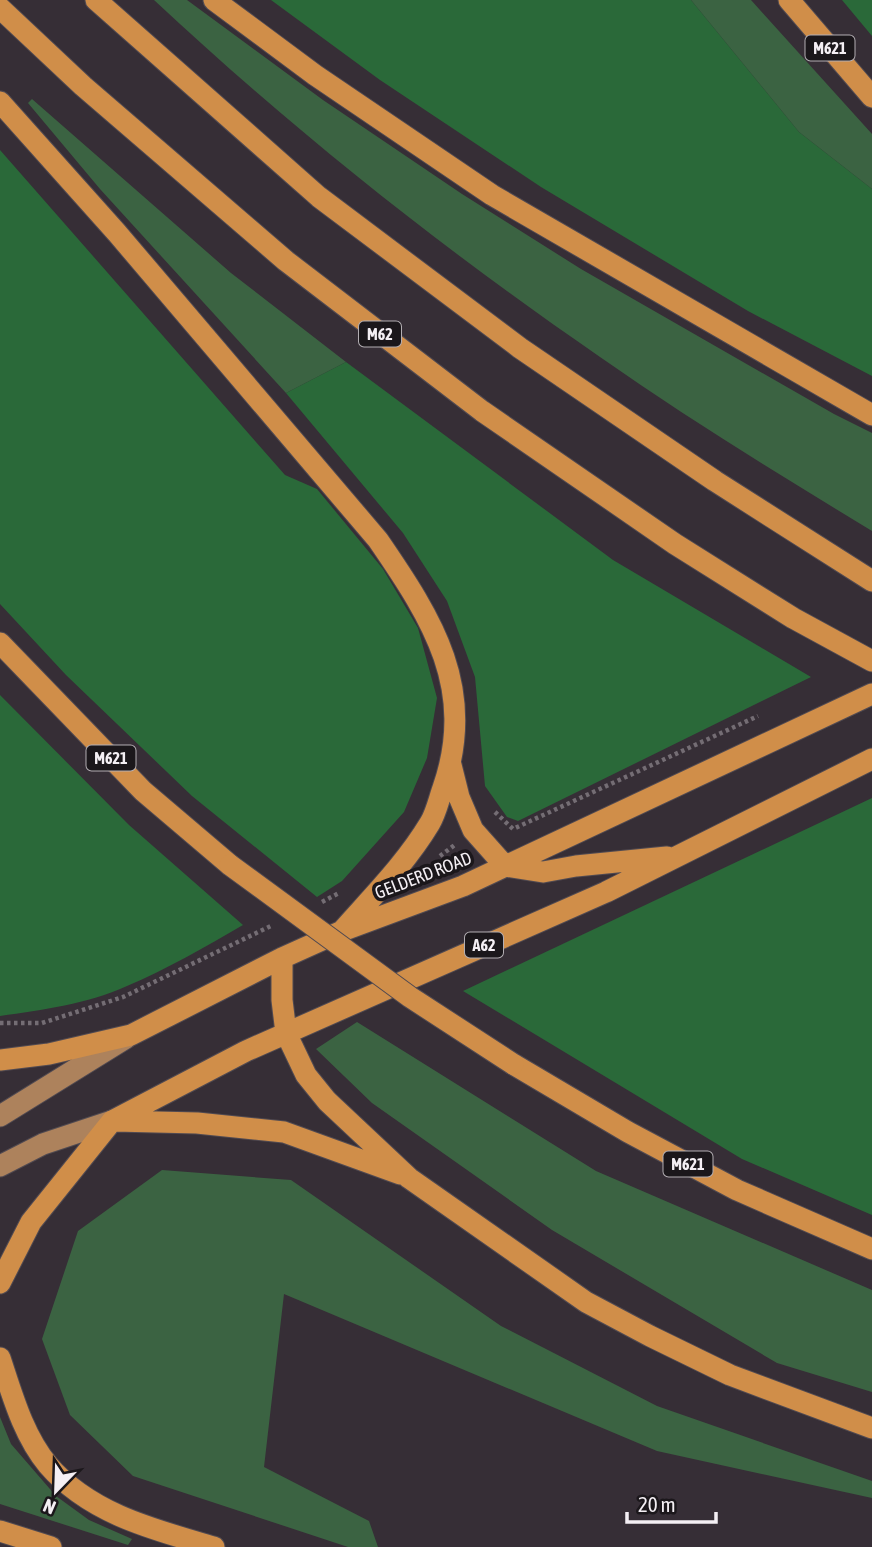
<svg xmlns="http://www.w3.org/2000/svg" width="872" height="1547" viewBox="0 0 872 1547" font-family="'Asap Condensed',sans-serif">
  <rect width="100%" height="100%" fill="#362e36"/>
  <path fill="#3b6342" d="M154,0H187L323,100L462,194L581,269L834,414L872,433V531C780,475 688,419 600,357C443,249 293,130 154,0Z
    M691,0H751L872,134V189L799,132Z
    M32,99L231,273L346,362L286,393L100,189L28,103Z
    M357,1022L596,1171L872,1290V1392L777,1363L552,1230L372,1103L316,1049Z
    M162,1170L291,1180L501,1326L657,1406L872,1481V1498L657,1451L284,1294L264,1467L369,1521L378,1547H348L133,1476L70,1415L42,1339L78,1231Z
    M0,1417L11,1444L56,1496L89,1520L132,1539L128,1545L0,1504Z"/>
  <path fill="#2a6939" d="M271,0H691L799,132L872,189V376L748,311L541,187L380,80Z
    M842,0H872V36Z
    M0,150L285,475L317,489L383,569L418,628L437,698L427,758L404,812L342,881L317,897L192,796L66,675L0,604Z
    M346,362L613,560L811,677L518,821L507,817L485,786L475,677L447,601L403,533L286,393Z
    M0,695L129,825L243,925C205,947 167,969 127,986C87,1004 43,1010 0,1016Z
    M872,798V1215L742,1159L463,991Z"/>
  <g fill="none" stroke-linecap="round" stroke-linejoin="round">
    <g stroke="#514a51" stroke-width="23">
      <path id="primary" d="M0,1116L126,1038
        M0,1166L43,1144L112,1121"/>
    </g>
    <g stroke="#514a51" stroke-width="23">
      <path id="highway" d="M96,0L319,197L520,348L715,481L872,581
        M214,0L315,75L492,195L872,415
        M789,0L872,97
        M0,8L83,86L286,261L482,411L675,544L793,618L872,661
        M0,102L117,233L378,540C433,620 477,689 443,788C439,799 436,813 430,823C406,863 373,896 342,931
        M0,643L143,791L230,865
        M451,765L459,797L473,830L505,866L543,872L576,866L667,857
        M282,958V1000L286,1033L306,1075L327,1101L409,1178L586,1302L650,1336L730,1375L872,1428
        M0,1060L49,1054L131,1035L282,958L342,931L463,886L872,694
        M513,1064L628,1132L737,1190L872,1249
        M115,1121L197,1123L284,1132L400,1174
        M0,1283L31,1222L112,1121L246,1051L606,892L872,759
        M0,1358C12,1394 23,1435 48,1465C90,1514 155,1530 214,1547
        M0,1531L51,1547"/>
    </g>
    <path stroke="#746d74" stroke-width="4.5" stroke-dasharray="3.5 3.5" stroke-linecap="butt" d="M495,812L513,829L758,716
      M440,856L456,844
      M322,902L339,893
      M0,1023H42L123,997L273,925"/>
    <use href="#primary" stroke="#ad825c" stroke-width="21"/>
    <use href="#highway" stroke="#d08e49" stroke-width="21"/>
    <g stroke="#514a51" stroke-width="23" stroke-linecap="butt">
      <path id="highway-bridge" d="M230,865L410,997L513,1064"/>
    </g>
    <use href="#highway-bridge" stroke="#d08e49" stroke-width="21"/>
  </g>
  <g text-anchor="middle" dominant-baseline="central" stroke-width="7" stroke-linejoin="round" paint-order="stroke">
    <g fill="#1b171b" stroke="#b3aeb3" stroke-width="2">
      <rect x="805.5" y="35.5" width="49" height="25" rx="5"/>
      <rect x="359" y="321.5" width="42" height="25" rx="5"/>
      <rect x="86.5" y="745.5" width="49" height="25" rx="5"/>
      <rect x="465" y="932.5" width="38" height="25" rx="5"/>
      <rect x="663.5" y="1151.5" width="49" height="25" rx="5"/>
    </g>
    <g font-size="16" font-weight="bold" fill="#f4eff4">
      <text x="830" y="48">M621</text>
      <text x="380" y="334">M62</text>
      <text x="111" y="758">M621</text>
      <text x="484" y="945">A62</text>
      <text x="688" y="1164">M621</text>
    </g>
    <g font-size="18" fill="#f4eff4" stroke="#1b171b">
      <text transform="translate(423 875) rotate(-21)">GELDERD ROAD</text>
    </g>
  </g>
  <g transform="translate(56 1491) rotate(203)" stroke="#1b171b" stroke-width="5" paint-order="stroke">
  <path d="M0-5L12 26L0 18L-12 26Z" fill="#f4eff4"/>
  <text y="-10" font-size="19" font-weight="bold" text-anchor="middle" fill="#f4eff4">N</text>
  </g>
  <path d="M627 1512v10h89v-10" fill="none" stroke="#f4eff4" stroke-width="3.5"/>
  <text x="638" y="1512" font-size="21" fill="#f4eff4" stroke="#1b171b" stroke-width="5" paint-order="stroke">20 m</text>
</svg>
